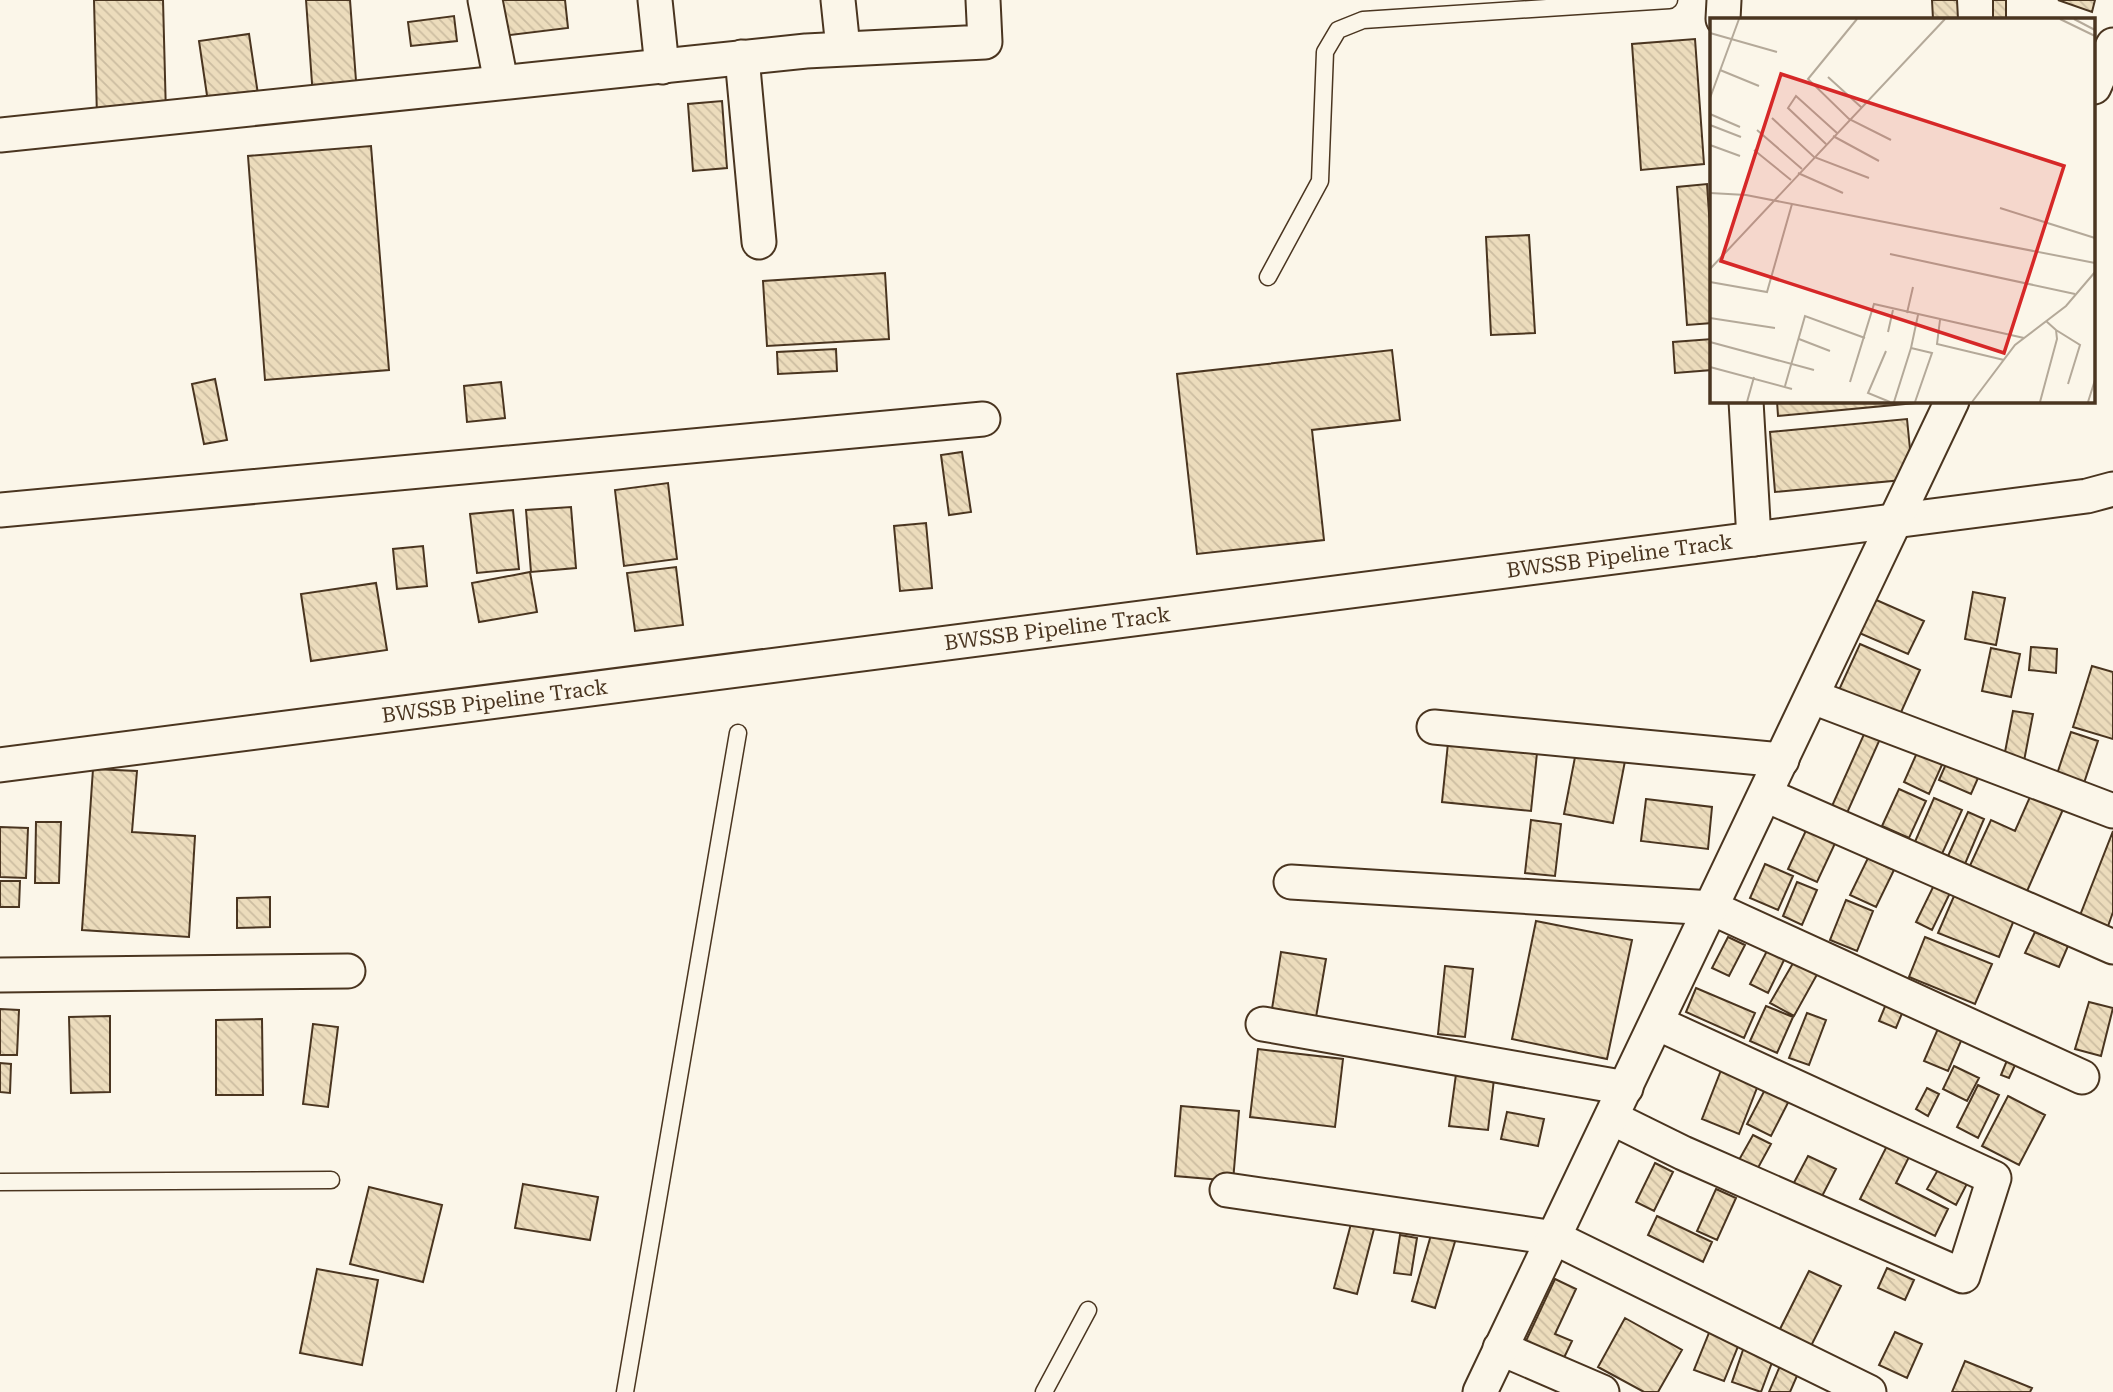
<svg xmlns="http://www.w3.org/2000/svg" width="2113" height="1392" viewBox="0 0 2113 1392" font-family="'Roboto Serif',serif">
  <defs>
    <pattern id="building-back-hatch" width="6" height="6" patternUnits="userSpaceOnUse" patternTransform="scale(1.75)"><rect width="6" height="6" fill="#ecdcbc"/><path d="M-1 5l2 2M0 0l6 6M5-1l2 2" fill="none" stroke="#ccbda1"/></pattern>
  </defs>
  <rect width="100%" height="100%" fill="#fbf6e9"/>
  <path fill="url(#building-back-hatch)" stroke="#4a3520" stroke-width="2" d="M94,0H163L166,115L97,117Z
    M306,0H350L357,94L313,97Z
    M498,0H565L568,28L502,36Z
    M1932,0H1957L1958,19H1933Z
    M1993,0H2006V19H1993Z
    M2058,0H2095L2092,12Z
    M454,16L457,41L411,46L408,22Z
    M249,34L259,101L209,109L199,41Z
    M1695,39L1704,164L1641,170L1632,44Z
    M722,101L727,168L693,171L688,104Z
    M371,146L389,370L265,380L248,156Z
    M1707,184L1712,257V323L1687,325L1677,187Z
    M1529,235L1535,333L1491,335L1486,237Z
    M885,273L889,339L767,346L763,281Z
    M1712,339V370L1675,373L1673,342Z
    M836,349L837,371L778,374L777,352Z
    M1392,350L1400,420L1312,430L1324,540L1197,554L1177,374Z
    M215,379L227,440L204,444L192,384Z
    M501,382L505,418L467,422L464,386Z
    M1777,401H1915V403L1778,416Z
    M1907,419L1913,479L1775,492L1770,432Z
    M962,452L971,512L949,515L941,455Z
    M668,483L677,559L624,566L615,490Z
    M571,507L576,568L531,572L526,510Z
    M513,510L519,569L477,573L470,514Z
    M926,523L932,588L900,591L894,526Z
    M423,546L427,586L397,589L393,549Z
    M676,567L683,625L635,631L627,573Z
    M530,572L537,612L479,622L472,583Z
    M376,583L387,650L311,661L301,594Z
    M1973,592L2005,598L1996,645L1965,639Z
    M1865,595L1924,621L1908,654L1850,629Z
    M1860,644L1920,670L1898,719L1838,692Z
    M2031,647L2057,649L2056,673L2029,670Z
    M1991,648L2020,654L2011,697L1982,691Z
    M2092,666L2113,672V739L2073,727Z
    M2013,711L2033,714L2024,761L2004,757Z
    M1869,723L1884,730L1847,813L1832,806Z
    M2071,732L2098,741L2083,786L2056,777Z
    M1448,743L1537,753L1531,811L1442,802Z
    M1920,746L1945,758L1929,794L1904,782Z
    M1576,752L1625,761L1613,823L1564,814Z
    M1950,755L1982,769L1971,794L1939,780Z
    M93,769L137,771L132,832L195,836L189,937L82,930Z
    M1899,789L1926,801L1909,838L1882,826Z
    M2033,790L2065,805L2024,898L1967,872L1991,820L2015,831Z
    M1934,798L1962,810L1941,856L1914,844Z
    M1646,799L1712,807L1708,849L1641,841Z
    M1968,812L1984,819L1965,864L1948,856Z
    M1531,820L1561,824L1555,876L1525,873Z
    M36,822H61L59,883H35Z
    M1809,824L1838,837L1817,882L1788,869Z
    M0,827L28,828L26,878L0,877Z
    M2113,831V912L2107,929L2079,918Z
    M1868,858L1894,870L1876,907L1850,895Z
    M1765,864L1793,876L1778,910L1750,898Z
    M0,881H20L19,907H0Z
    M1797,882L1817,890L1802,925L1783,916Z
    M1935,883L1951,891L1932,930L1916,922Z
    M1954,896L2014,920L1999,957L1938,933Z
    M270,897V927L237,928V898Z
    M1846,900L1873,911L1857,951L1830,940Z
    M1536,921L1632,940L1607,1059L1512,1039Z
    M2035,932L2068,946L2059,967L2025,953Z
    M1728,937L1745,945L1729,976L1712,968Z
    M1925,937L1992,964L1975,1004L1909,977Z
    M1770,945L1787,954L1768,993L1750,984Z
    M1281,952L1326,959L1315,1023L1271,1015Z
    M1796,958L1819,971L1794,1016L1770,1003Z
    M1445,966L1473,969L1465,1037L1438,1034Z
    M1696,988L1755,1013L1744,1038L1686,1012Z
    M2089,1002L2113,1008L2101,1056L2075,1049Z
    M1886,1004L1903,1011L1896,1028L1879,1021Z
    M1766,1006L1793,1017L1777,1053L1750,1041Z
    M0,1009L19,1010L17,1055H0Z
    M1807,1013L1826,1020L1809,1065L1789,1058Z
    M110,1016V1092L71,1093L69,1017Z
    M262,1019L263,1095H216V1020Z
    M313,1024L338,1027L328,1107L303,1104Z
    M1940,1024L1964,1034L1948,1071L1924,1061Z
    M1258,1049L1343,1059L1335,1127L1250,1117Z
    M2008,1058L2017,1061L2009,1078L2001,1075Z
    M1725,1060L1762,1075L1739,1134L1702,1119Z
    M0,1063L11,1064L10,1093L0,1092Z
    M1954,1066L1979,1078L1967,1101L1943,1089Z
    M1456,1074L1494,1079L1488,1130L1449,1126Z
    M1770,1080L1794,1091L1771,1136L1747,1124Z
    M1978,1085L1999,1095L1978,1138L1957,1127Z
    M1927,1088L1939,1094L1928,1116L1916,1109Z
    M2008,1096L2045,1115L2019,1165L1982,1146Z
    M1181,1106L1239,1111L1233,1181L1175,1176Z
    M1507,1112L1544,1119L1538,1146L1501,1139Z
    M1893,1134L1915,1145L1896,1183L1948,1209L1935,1236L1860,1199Z
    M1753,1135L1771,1144L1753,1177L1735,1167Z
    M1808,1156L1836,1169L1817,1206L1789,1192Z
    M1943,1161L1971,1176L1956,1205L1927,1189Z
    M1655,1163L1673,1172L1654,1211L1636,1202Z
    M523,1184L598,1197L590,1240L515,1228Z
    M369,1187L442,1205L423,1282L350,1264Z
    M1716,1189L1736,1198L1717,1240L1697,1231Z
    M1657,1216L1712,1242L1703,1262L1648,1235Z
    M1352,1220L1375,1225L1357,1294L1334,1288Z
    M1433,1228L1457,1235L1435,1308L1412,1301Z
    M1400,1235L1417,1238L1411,1275L1394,1273Z
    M1887,1268L1914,1280L1905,1300L1878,1288Z
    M317,1269L378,1280L362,1365L300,1353Z
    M1809,1271L1841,1286L1811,1346L1779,1331Z
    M1555,1279L1576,1289L1555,1334L1572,1341L1562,1362L1524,1345Z
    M1625,1318L1682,1350L1658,1392H1644L1598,1367Z
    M1713,1323L1743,1334L1724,1381L1694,1370Z
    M1895,1332L1922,1344L1907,1378L1879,1365Z
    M1744,1347L1774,1357L1761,1392L1732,1382Z
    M1782,1361L1800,1369L1790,1392H1769Z
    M1965,1361L2032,1388L2030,1392H1952Z"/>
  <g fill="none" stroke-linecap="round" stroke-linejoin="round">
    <g stroke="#4a3520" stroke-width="19">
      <path id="service" d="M1268,277L1320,181L1325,52L1338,30L1363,20L1669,0
        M0,1182L331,1180
        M625,1392L738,733
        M1044,1392L1088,1310"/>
    </g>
    <g stroke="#4a3520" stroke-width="37">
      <g id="minor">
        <path d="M485,0L501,82"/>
        <path d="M655,0L662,67"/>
        <path d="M838,0L843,48"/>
        <path d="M1723,19L1724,0"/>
        <path d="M742,57L759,242"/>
        <path d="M2094,87L2113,45"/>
        <path d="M0,135L806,51L985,42L983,0"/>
        <path d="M1746,401L1754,539"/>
        <path d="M0,510L983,419"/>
        <path d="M1813,697L2113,811"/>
        <path d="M1434,727L1782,760"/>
        <path id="s1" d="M0,765L2087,496L2113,489"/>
        <path d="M1766,795L2113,947"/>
        <path d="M1291,882L1712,908L2082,1077"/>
        <path d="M0,975L348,971"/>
        <path d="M1263,1024L1626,1088"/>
        <path d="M1612,1118L1683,1153L1963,1276L1994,1178L1657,1023"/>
        <path d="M1227,1190L1555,1238L1869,1392"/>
        <path d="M1500,1348L1602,1392"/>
        <path d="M1480,1392L1952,401"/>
      </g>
    </g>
    <use href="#service" stroke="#fbf6e9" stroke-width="16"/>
    <use href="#minor" stroke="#fbf6e9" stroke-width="33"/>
  </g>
  <g text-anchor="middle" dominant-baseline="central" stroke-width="5" stroke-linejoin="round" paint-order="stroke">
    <g font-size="21" fill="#4a3520" stroke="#fbf6e9">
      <text stroke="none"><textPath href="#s1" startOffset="1633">BWSSB Pipeline Track</textPath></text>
      <text stroke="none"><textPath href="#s1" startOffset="1066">BWSSB Pipeline Track</textPath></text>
      <text stroke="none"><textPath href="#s1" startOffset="499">BWSSB Pipeline Track</textPath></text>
    </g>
  </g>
  <g transform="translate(1710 18)">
    <rect width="385" height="385" fill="#fbf6e9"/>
    <path fill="none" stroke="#b4a999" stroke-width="2" d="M147,1L98,61L139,101L181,122M350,1L385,18M364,1L385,12M0,15L67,34M10,52L49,68M118,59L151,89M0,80L29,1M0,96L30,109M62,100L104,139L159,160M0,107L31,119M47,112L92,151M123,118L169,143M116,126L78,90L86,78L127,115M0,127L30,138M44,132L81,162M88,155L133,175M0,175L36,177L385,245M290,190L385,220M180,236L365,276M0,251L235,1M0,264L57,274L82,186M197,295L203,269M0,300L65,310M230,302L227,326L294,342M346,312L370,327L358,366M178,314L183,292M89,321L120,333M0,324L104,352M176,333L158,375L180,384M0,349L82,371M140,364L164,286L314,320M75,368L95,298L155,320M37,384L44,359M184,384L201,330M205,384L222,335L201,330L208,297M262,384L305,327L356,288L385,254M330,384L347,321L346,312L336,303M378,384L385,362"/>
    <path fill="#d62828" fill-opacity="0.15" stroke="#d62828" stroke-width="3.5" d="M71,56L354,148L294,335L11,243Z"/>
    <rect width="385" height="385" fill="none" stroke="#4a3520" stroke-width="3.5"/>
  </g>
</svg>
